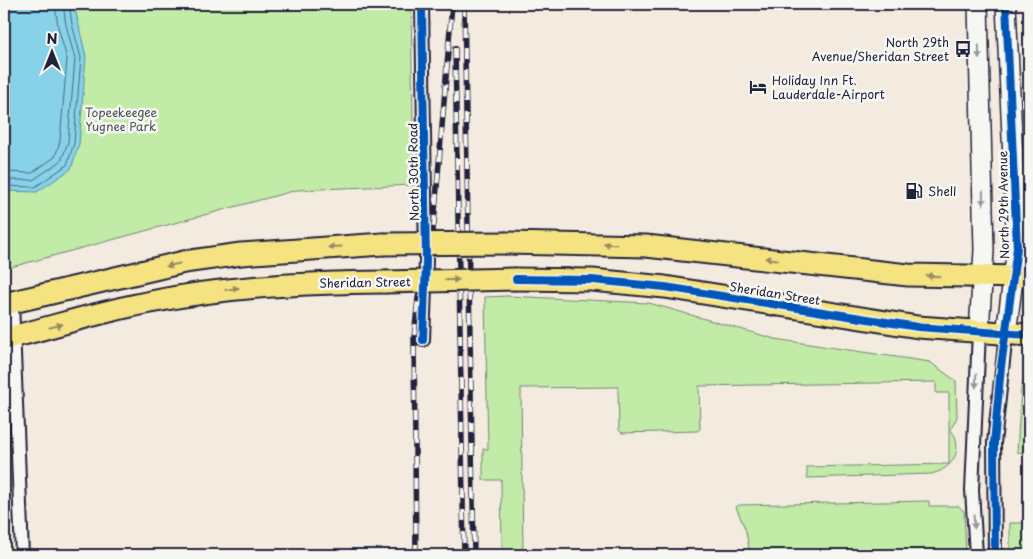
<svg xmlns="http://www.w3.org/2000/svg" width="1033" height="559" viewBox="0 0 1033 559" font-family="'Playpen Sans',sans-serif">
  <rect width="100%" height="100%" fill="#f3eae0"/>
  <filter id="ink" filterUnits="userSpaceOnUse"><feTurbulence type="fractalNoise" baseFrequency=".02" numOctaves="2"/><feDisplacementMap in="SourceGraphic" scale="10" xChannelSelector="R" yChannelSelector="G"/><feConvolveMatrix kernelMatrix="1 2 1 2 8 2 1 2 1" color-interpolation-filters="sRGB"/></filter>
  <g filter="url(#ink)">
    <path fill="#c1eba7" stroke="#728671" d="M4,4H411L414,185L297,190L4,269Z
      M508,296L649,303L775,339L930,362L956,381L957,417L951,429C952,433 956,436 956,440C960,458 948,470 931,474L807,478V467L949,464V393H936V382L699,386L700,429L697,431L622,433L619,430L618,387L521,388L523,555H511L502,547L501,480H483V449H488L485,297Z
      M1029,373V453L1017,452L1021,389L1025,375Z
      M929,501V506H958L964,511L966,555H750L746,531L736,507L739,505Z
      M1029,523V555H1010V523Z"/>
    <path fill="#87d2e8" stroke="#5f8ca3" d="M4,4H74L86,57L79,144L71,169L37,192L4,191Z"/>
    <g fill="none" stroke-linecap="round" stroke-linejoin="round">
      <path stroke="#4a6880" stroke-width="1" d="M4,172L32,173L55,157L60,141L67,59L58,27L55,4
        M4,180H33L61,161L68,142L75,59L66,25L63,4
        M4,186L35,187L67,165L74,143L81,58L72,24L69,4"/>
      <g stroke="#22223b" stroke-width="16">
        <path id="street" d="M422,4L426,261L423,340
          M12,302L22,555
          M976,555L972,490L979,332
          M995,555L994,443L1006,334"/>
      </g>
      <g stroke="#22223b" stroke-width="22">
        <path id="secondary" d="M978,4L984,250L979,332
          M1006,4L1017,248L1006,334"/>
      </g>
      <g stroke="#22223b" stroke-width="25">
        <path id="primary" d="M507,243L646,246L908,275L1029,277
          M516,279L592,280L665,287L918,327L1029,335
          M4,304L184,262L241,254L383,244
          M4,339C53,327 101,311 151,302C229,286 307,283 385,282"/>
      </g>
      <use href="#street" stroke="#f6f6f2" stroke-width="12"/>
      <use href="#secondary" stroke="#f6f6f2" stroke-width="19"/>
      <use href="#primary" stroke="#f5e381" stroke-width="21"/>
      <g stroke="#22223b" stroke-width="5.5">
        <path id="rail" d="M464,4L474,555
          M455,48L464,555
          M416,555L414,338L418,298L434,224L452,4"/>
      </g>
      <use href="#rail" stroke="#f6f6f2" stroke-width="4" stroke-dasharray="11" stroke-linecap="butt"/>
      <g stroke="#22223b" stroke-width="25" stroke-linecap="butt">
        <path id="primary-bridge" d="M383,244L507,243
          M385,282L516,279"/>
      </g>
      <use href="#primary-bridge" stroke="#f5e381" stroke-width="21"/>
      <g stroke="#f6f6f2" stroke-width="11">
        <path id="cycleway" d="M422,4L426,261L423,340
          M516,279L592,280L665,287L918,327L1029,335
          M995,555L994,443L1001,367L1017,248L1006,4"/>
      </g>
      <use href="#cycleway" stroke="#0057b8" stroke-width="8"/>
    </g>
    <defs><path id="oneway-solid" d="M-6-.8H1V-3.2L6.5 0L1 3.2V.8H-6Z" transform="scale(1.25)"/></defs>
    <g fill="#9797a0">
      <use href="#oneway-solid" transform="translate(979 52) rotate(89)"/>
      <use href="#oneway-solid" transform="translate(983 198) rotate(89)"/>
      <use href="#oneway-solid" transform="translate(976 381) rotate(92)"/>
      <use href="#oneway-solid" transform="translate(974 522) rotate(87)"/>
    </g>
    <g fill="#968c62">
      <use href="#oneway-solid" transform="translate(610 244) rotate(-178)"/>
      <use href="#oneway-solid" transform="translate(335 247) rotate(176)"/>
      <use href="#oneway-solid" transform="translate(772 259) rotate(-173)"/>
      <use href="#oneway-solid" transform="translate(173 265) rotate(167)"/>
      <use href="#oneway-solid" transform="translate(933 276) rotate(-178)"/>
      <use href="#oneway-solid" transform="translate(452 280) rotate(-1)"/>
      <use href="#oneway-solid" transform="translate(232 289) rotate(-8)"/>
      <use href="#oneway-solid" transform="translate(56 326) rotate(-14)"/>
    </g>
  </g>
  <defs>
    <g id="bus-bare" transform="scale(1.35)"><path d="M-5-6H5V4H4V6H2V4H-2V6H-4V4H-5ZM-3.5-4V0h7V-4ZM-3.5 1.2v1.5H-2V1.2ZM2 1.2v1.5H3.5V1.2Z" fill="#22223b" stroke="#f6f6f2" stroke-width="2.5" paint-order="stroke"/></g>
    <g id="hotel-bare" transform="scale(1.35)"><path d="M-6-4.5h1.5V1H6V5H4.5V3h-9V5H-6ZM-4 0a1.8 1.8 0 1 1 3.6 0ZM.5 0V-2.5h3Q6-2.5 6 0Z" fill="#22223b" stroke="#f6f6f2" stroke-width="2.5" paint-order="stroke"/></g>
    <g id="fuel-bare" transform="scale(1.35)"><path d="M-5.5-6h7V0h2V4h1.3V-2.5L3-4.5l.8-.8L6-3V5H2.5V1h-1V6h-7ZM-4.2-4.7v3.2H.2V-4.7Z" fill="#22223b" stroke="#f6f6f2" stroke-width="2.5" paint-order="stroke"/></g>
  </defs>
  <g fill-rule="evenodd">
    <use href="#bus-bare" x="963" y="49"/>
    <use href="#hotel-bare" x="758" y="87"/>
    <use href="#fuel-bare" x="914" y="191"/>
  </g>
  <g text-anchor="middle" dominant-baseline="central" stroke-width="5" stroke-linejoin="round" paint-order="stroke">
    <g font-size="12" fill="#22223b" stroke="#f6f6f2" text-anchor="start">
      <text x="949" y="42" text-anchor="end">North 29th<tspan x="949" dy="14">Avenue/Sheridan Street</tspan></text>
      <text x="772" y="80">Holiday Inn Ft.<tspan x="772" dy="14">Lauderdale-Airport</tspan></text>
      <text x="928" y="191">Shell</text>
    </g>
    <g font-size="12" fill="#4a5456" stroke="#f6f6f2">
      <text x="121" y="112">Topeekeegee<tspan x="121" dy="14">Yugnee Park</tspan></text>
    </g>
    <g font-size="12" fill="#22223b" stroke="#f6f6f2">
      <text transform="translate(413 172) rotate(-91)">North 30th Road</text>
      <text transform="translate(1003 205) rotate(-91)">North 29th Avenue</text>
      <text transform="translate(365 282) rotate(-1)">Sheridan Street</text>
      <text transform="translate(775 293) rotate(9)">Sheridan Street</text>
    </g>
  </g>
  <rect width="1033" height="559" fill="none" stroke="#f6f6f2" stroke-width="20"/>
  <rect x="10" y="10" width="1013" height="539" fill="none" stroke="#22223b" stroke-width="2" filter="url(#ink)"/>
  <g transform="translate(52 52)" stroke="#f6f6f2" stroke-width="4" paint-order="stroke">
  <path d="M0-4L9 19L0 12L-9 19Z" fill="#22223b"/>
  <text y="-8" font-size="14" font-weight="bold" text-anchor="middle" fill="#22223b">N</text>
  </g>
</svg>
